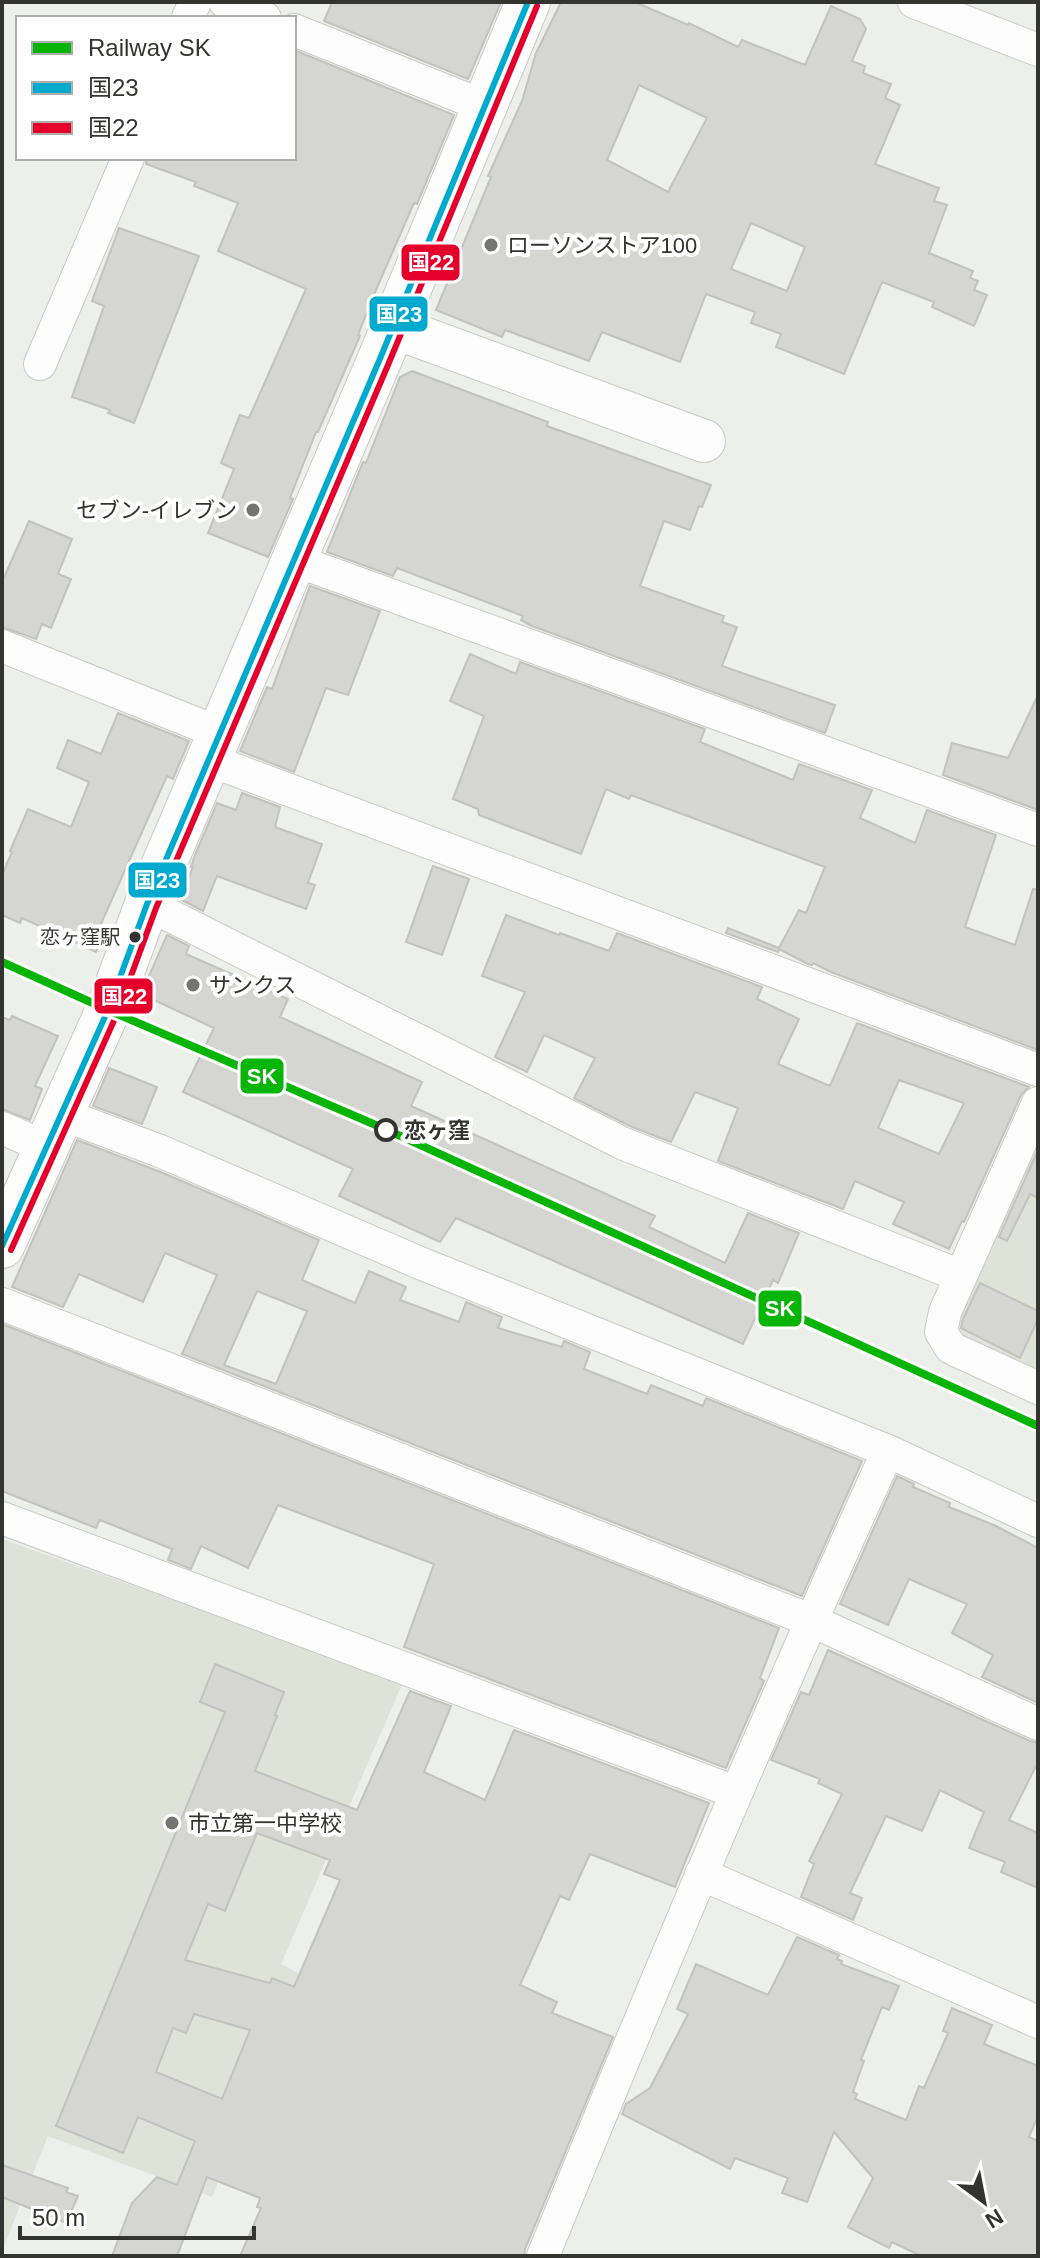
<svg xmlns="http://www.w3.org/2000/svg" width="1040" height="2258" viewBox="0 0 1040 2258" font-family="Arial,'Noto Sans JP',sans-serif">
  <rect width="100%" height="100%" fill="#edefea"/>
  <path fill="#dee2d7" d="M1038,1128V1372L957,1335L954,1323Z
    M2,1539L403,1682L281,1964L309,1979L212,2197L48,2136L2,2251Z"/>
  <path fill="#d5d6d2" stroke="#c2c2bf" stroke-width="2" fill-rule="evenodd" d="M332,2H501L468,79L324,21Z
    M561,2H635L688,25L689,23L738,47L742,40L805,65L831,6L860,19L866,29L852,61L865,66L863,73L891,84L885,98L900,105L875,164L939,188L934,201L947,205L929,253L973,271L970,278L978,281L974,290L987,295L974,326L932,307L934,302L882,282L844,374L776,347L781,334L751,323L755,312L706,294L680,362L602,332L589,361L505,330L502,337L436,310L491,177L488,176L522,101L536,53ZM639,85L707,118L668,192L607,160ZM751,223L805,247L787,291L731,269Z
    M294,50L454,115L417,204L414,203L376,290L358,335L360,336L318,432H316L290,498L293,499L268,557L208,533L234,469L221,463L240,415L249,418L306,289L218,251L238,203L194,186L196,182L146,164L147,158H294Z
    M119,228L199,256L134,423L108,413L110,410L72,397L104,306L92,301Z
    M412,371L548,422L547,426L711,485L702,507L699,506L690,530L664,521L640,586L724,616L722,622L737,627L722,666L835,705L825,733L532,626L521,620L523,616L397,568L393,576L327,552L363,462L366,463L400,377Z
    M29,521L72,539L58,574L71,579L51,628L42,624L36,639L2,627V582Z
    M310,586L380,611L348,695L326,688L294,772L240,751L267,687L272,689Z
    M470,654L516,674L520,662L705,729L700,742L793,780L799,764L872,790L860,818L915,843L927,810L996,835L965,927L1015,945L1033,889L1038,890V1050L831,972L813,963L812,965L808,964L779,949L778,952L726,933L728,928L779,948L799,910L806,913L825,867L631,795L629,799L606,789L581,854L479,815L478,809L453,799L484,716L450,701Z
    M1038,695V810L943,775L952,743L1008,758Z
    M118,713L189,741L173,779L167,776L100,926L106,929L96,952L22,918L20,923L2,915V875L12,852L10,851L28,809L71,827L89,782L57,768L68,740L101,754Z
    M242,793L280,807L275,827L322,844L308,883L315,885L306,909L217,876L203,911L180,899L193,867H191L195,855L217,803L236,810Z
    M433,866L469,879L442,955L406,942Z
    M506,915L559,935L560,933L609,951L617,933L762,987L757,999L799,1019L778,1064L830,1086L857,1023L1029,1087L1021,1095L964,1222L962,1221L949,1249L893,1224L904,1202L855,1181L843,1209L718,1161L738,1108L695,1092L671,1142L632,1127L574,1098L595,1058L544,1035L527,1072L495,1057L525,992L482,976ZM899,1080L964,1103L939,1154L878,1128Z
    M167,935L189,946L186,954L288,999L280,1017L422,1082L411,1106L655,1216L649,1227L725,1263L748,1213L799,1233L778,1283L773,1280L743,1344L456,1218L440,1242L339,1196L353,1169L183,1092L214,1028L141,994Z
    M12,1016L58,1036L35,1086L42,1089L30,1120L2,1109V1017L10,1020Z
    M109,1068L157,1087L142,1124L93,1106Z
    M77,1140L163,1173L319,1240L302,1280L355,1303L369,1271L406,1287L400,1300L459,1322L466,1302L502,1317L498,1328L562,1347L564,1341L590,1352L584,1369L647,1394L651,1385L703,1406L706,1398L862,1461L802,1596L182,1354L217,1275L165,1253L143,1302L79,1274L63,1307L12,1287ZM257,1291L307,1311L276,1384L224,1365Z
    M1038,1150V1198L1030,1194L1007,1241L999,1237Z
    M980,1283L1038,1311V1319L1020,1358L961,1328L963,1319Z
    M2,1324L779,1628L760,1678L764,1681L726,1768L404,1647L434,1564L278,1505L248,1568L201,1546L191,1569L168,1560L172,1549L100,1520L96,1528L2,1491Z
    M897,1476L914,1484L913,1487L950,1503L949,1507L996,1526L1038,1548V1703L982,1677L993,1655L952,1633L967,1604L909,1579L888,1625L840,1604Z
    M828,1650L1030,1741L1038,1743V1762L1009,1820L1038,1833V1888L1001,1872L1005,1862L969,1848L984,1812L940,1790L922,1831L886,1816L850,1893L862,1898L853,1920L801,1897L814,1864L809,1861L842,1794L818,1783L820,1779L771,1760L801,1692L809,1695Z
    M215,1664L284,1692L275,1715L277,1716L255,1771L357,1810L410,1691L451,1706L424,1772L485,1800L514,1730L709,1803L675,1887L590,1854L569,1900L560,1896L520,1985L557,2002L552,2013L613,2037L525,2249L524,2256H240L261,2208L257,2207L260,2198L207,2177L177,2256H112L132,2203L157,2177L177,2185L195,2141L138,2117L123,2153L56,2126L225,1712L200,1702ZM257,1833L330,1860L324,1874L340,1880L294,1987L272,1978L270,1983L185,1960L208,1904L225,1911ZM194,2014L250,2030L222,2099L156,2072L173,2028L186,2033Z
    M797,1937L839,1955L837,1959L842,1961L841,1964L899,1986L889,2010L882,2007L861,2060L864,2061L853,2092L857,2094L855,2099L906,2120L919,2086L924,2088L948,2033L943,2031L952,2008L992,2025L984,2044L1038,2066V2116L1029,2137L1038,2141V2256H921L892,2242L889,2248L848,2227L873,2178L834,2132L807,2202L782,2193L788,2178L735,2158L730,2169L622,2114L626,2104L650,2088L688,2014L677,2009L696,1964L768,1995Z
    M2,2165L68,2188L66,2192L78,2196L66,2223L2,2197Z"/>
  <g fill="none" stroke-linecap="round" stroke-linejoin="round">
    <g stroke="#c9cac6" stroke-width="34">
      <path id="minor" d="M225,2L265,18
        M914,2L1038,50
        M188,18L195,2
        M294,30L464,98L487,102
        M40,364L128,158
        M294,560L1038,830
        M2,646L220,733
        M209,760L1038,1070
        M147,904L624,1144L961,1276
        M1038,1103L945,1312L941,1332L951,1348L1038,1388
        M61,1114L160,1151L420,1263L888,1451L1038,1521
        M2,1128L45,1147
        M2,1304L810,1620L1038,1724
        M2,1518L735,1792
        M701,1874L1038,2022
        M543,2256C653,1986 766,1717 888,1451"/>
    </g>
    <g stroke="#c9cac6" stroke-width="44">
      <path id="tertiary" d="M393,327L704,441"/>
    </g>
    <g stroke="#c9cac6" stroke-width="46">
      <path id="secondary" d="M2,1246L108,1010L147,904L379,361L528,2"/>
    </g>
    <use href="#minor" stroke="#fcfdfc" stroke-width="32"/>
    <use href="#tertiary" stroke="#fcfdfc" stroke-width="42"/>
    <use href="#secondary" stroke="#fcfdfc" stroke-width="44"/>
    <g stroke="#fff" stroke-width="12">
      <path id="bus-1" d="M2,1246L108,1010L147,904L379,361L528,2"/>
    </g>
    <g stroke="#fff" stroke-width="12">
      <path id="bus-2" d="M11,1250L117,1014L156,908L388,365L537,6"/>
    </g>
    <use href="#bus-1" stroke="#00a9ce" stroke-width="6"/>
    <use href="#bus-2" stroke="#e4002b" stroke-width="6"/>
    <g stroke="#fff" stroke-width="14">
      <path id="rail-1" d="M2,962L108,1010L385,1129L1038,1426"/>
    </g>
    <use href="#rail-1" stroke="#08b507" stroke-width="8"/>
  </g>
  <g fill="#747571" stroke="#fff" stroke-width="3">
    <circle cx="491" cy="245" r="8"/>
    <circle cx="253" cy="510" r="8"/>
    <circle cx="193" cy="985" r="8"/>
    <circle cx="172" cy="1823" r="8"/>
  </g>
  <circle fill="#333430" stroke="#fff" stroke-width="3" cx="135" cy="937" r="7"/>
  <circle fill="#fff" stroke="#333430" stroke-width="4" cx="386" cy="1130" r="10"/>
  <g text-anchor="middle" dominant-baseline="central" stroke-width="8" stroke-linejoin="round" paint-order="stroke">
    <g font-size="20" fill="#333430" stroke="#fff" text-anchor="end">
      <text x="120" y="937">恋ヶ窪駅</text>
    </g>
    <g font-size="22" fill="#333430" stroke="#fff" text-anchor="start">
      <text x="507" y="245">ローソンストア100</text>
      <text x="237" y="510" text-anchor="end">セブン-イレブン</text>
      <text x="209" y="985">サンクス</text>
      <text x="188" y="1823">市立第一中学校</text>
    </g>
    <g font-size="22" font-weight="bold" fill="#333430" stroke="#fff" text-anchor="start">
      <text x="404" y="1130">恋ヶ窪</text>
    </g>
  </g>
  <g stroke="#fff" stroke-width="3">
    <rect x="400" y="243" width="61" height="39" rx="8" fill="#e4002b"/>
    <rect x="368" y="295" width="61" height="38" rx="8" fill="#00a9ce"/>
    <rect x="127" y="861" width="61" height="38" rx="8" fill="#00a9ce"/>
    <rect x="93" y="977" width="61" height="38" rx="8" fill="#e4002b"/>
    <rect x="239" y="1057" width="46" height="38" rx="8" fill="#08b507"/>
    <rect x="757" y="1289" width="46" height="39" rx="8" fill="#08b507"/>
  </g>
  <g font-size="22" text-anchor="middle" font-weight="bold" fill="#fff">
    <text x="431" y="270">国22</text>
    <text x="399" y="322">国23</text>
    <text x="157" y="888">国23</text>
    <text x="124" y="1004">国22</text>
    <text x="262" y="1084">SK</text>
    <text x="780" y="1316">SK</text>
  </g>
  <rect width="1040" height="2258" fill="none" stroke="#333430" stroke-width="8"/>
  <rect x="16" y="16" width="280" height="144" fill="#ffffff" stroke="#adaeac" stroke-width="2"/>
  <rect x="32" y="42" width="40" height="12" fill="#08b507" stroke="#adaeac" stroke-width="2"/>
  <text x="88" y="56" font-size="24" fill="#333430">Railway SK</text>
  <rect x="32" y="82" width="40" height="12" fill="#00a9ce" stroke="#adaeac" stroke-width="2"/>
  <text x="88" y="96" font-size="24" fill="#333430">国23</text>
  <rect x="32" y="122" width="40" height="12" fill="#e4002b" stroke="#adaeac" stroke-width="2"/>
  <text x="88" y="136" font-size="24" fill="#333430">国22</text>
  <g transform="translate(984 2202) rotate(148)" stroke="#ffffff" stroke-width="6" paint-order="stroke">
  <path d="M0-6L14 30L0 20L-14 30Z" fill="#333430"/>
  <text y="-12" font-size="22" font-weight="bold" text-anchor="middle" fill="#333430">N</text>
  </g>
  <path d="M20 2226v12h234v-12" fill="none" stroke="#333430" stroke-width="4"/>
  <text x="32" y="2226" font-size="24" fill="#333430" stroke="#ffffff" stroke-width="6" paint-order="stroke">50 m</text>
</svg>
